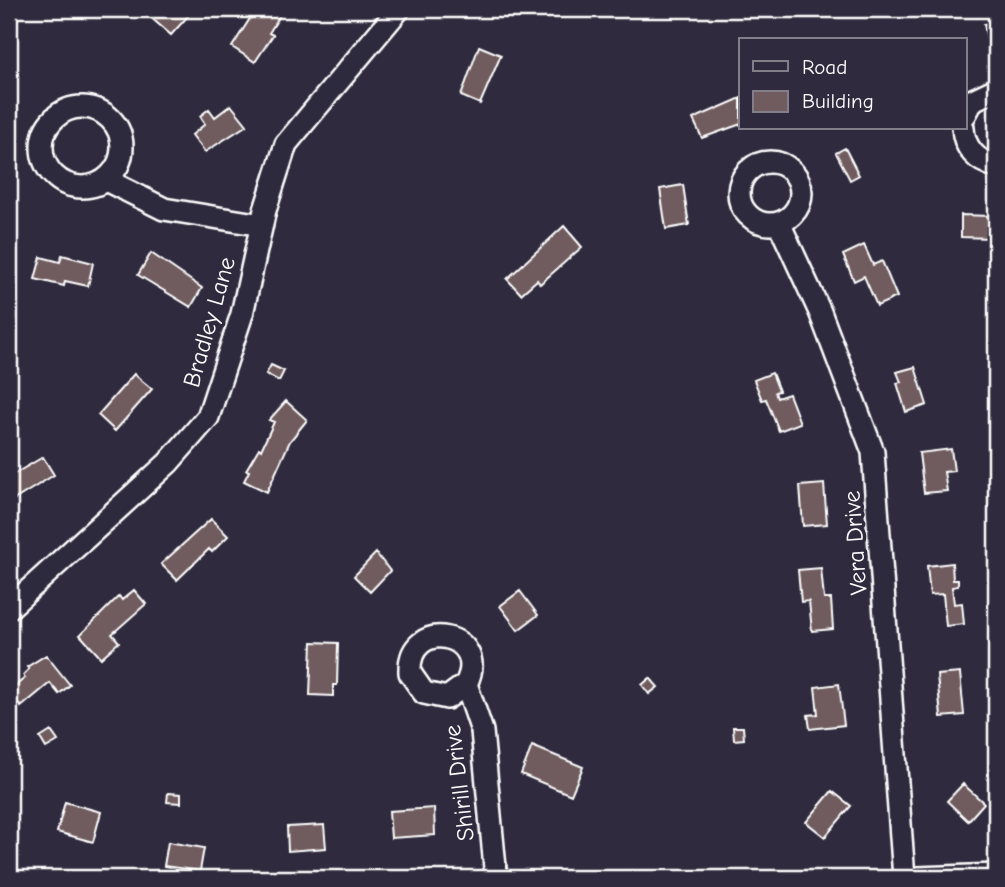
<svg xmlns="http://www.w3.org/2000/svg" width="1005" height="887" viewBox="0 0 1005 887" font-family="'Comic Neue',sans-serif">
  <rect width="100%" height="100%" fill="#2f2a3d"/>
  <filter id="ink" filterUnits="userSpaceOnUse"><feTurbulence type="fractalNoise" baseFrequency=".0143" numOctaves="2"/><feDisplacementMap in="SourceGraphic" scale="14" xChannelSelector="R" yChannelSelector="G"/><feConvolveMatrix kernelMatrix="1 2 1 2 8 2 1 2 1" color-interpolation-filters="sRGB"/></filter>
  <g filter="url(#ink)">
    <path fill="#705b5e" stroke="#fff" stroke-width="2" d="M141,9H181L189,15L171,35Z
      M256,9H284L269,33L273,35L255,62L232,47Z
      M996,22V44L988,45L984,24Z
      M479,46L501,55L480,104L461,96Z
      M741,98V124L702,138L693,119Z
      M231,105L247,125L205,152L192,135L205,124L200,116L209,109L215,117Z
      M845,148L859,175L850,180L836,153Z
      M683,185L689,225L666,229L660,189Z
      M961,215L990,216V238L961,237Z
      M564,226L582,247L540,284L537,280L521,294L507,279Z
      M864,245L873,265L882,261L897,297L877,306L864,276L854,281L843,255Z
      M151,253L202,288L191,307L138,275Z
      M62,255L93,263L88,286L65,281L64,286L35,279L41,257L60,262Z
      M271,365L284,371L279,381L266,374Z
      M915,367L927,405L906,412L897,383L901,382L897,372Z
      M772,373L779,391L775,392L777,398L789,394L800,423L779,431L766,399L762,400L754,380Z
      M134,374L152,389L115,431L98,415Z
      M286,401L307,420L290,441L267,492L244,481L249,471L246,470L259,448L261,450L274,422L269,420Z
      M951,449L954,471L944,472L947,491L924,493L919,453Z
      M43,457L54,475L9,503V477Z
      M824,484L827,524L803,526L800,486Z
      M211,519L228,536L212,552L209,549L177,580L161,564Z
      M376,553L390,571L370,592L354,576Z
      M952,563L953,580H958V586L952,587L954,604L962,603L964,624L946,626L943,594L930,595L927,566Z
      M821,568L824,599H831L833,629L812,631L809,601L801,602L798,570Z
      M134,590L146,604L112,634L119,642L101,658L80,635L119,596L122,600Z
      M520,591L538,615L518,630L500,606Z
      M312,642L338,643L337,685H333V696L310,695Z
      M46,655L70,685L59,694L50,683L21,707L9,691L25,678L23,675L29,669L27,667Z
      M960,673L964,715L941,717L937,675Z
      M650,678L658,687L649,694L642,685Z
      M839,684L844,725L810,729L808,715L818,714L815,687Z
      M733,727H743L744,739L734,740Z
      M51,731L58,741L46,748L40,738Z
      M532,746L583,767L571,795L521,774Z
      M963,784L984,803L968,821L947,801Z
      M832,791L851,806L825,837L806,822Z
      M168,793L181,794V803L167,802Z
      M65,802L101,812L93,842L57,832Z
      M434,808L435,835L391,838L389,811Z
      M324,825L326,848L288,851L287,827Z
      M168,842L204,848L200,871L164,866Z"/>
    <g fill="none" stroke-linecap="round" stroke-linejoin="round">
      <g stroke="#fff" stroke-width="26">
        <path id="street" d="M42 147a40 40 0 1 1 80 0a40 40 0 1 1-80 0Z
          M965,115L973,100L996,89
          M963,128C964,148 977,162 996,166
          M739 193a31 31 0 1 1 62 0a31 31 0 1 1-62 0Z
          M106,180L164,209L262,225
          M779,223L820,312L873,452L904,878
          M9,608L168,463L208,417L242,314L265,210L286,144L399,9
          M466,684L447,698L424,693L410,673C407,615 492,633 466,684L482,731L496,878
          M917,878L996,875"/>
      </g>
      <use href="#street" stroke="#2f2a3d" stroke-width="21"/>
    </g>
  </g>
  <g text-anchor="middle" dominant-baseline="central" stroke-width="7" stroke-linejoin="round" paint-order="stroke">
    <g font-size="24" fill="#fff" stroke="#2f2a3d">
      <text transform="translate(209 322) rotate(-74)">Bradley Lane</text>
      <text transform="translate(855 543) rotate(-94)">Vera Drive</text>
      <text transform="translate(459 783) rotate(-97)">Shirill Drive</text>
    </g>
  </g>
  <rect width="1005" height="887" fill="none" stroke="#2f2a3d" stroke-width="35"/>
  <rect x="18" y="18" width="970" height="852" fill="none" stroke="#fff" stroke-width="2.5" filter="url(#ink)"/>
  <rect x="739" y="38" width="228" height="91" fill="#2f2a3d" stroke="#827f8b" stroke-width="2"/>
  <rect x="753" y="61" width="35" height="10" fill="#2f2a3d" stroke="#827f8b" stroke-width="2"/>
  <text x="802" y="74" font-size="21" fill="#ffffff">Road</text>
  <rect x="753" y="91" width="35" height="21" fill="#705b5e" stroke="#827f8b" stroke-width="2"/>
  <text x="802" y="108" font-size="21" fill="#ffffff">Building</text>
</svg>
